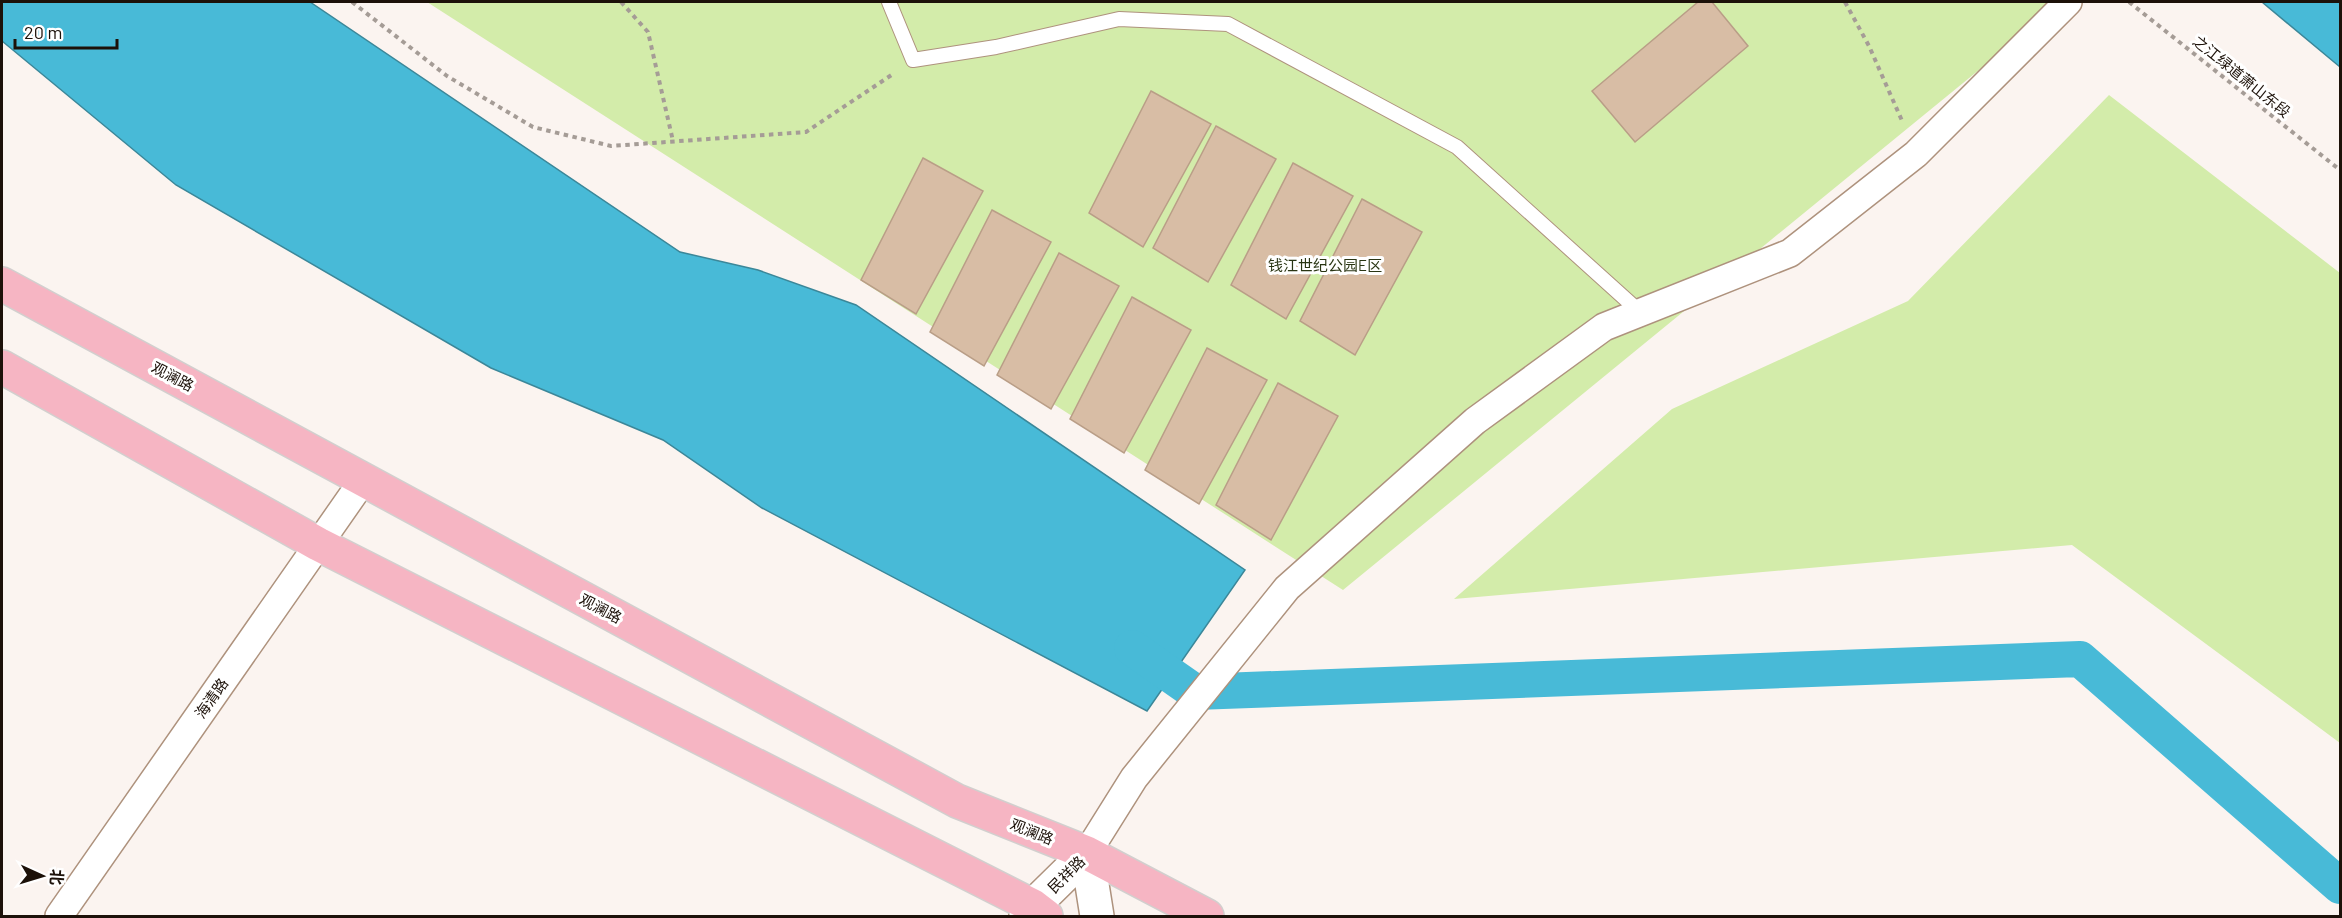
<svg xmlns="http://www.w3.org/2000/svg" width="2342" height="918" viewBox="0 0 2342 918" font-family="Barlow,'Noto Sans SC',sans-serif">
  <rect width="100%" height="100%" fill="#fbf4f0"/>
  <path fill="#d3ecaa" d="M427,2H2062L1343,590Z
    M2109,95L2340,273V743L2072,545L1454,599L1672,409L1908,301Z"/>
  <path fill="#48bad7" stroke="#3b8799" stroke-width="1.5" d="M2,2H310L680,252L758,270L856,305L1245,570L1147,711L762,508L663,440L491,368L176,185L2,41Z
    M2262,2H2340V67Z"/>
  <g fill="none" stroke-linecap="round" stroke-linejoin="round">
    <path stroke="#48bad7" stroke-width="36" d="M1132,648L1195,692L2080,659L2340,886"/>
  </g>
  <path fill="#d8bda5" stroke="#b99e87" stroke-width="1.5" d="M1698,2H1712L1748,46L1635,142L1592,91Z
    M1151,91L1211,124L1143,247L1089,213Z
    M1216,126L1276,159L1208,282L1153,248Z
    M923,158L983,191L916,314L861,280Z
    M1293,163L1353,196L1286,319L1231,285Z
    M1362,199L1422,232L1355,355L1300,321Z
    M992,210L1051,242L984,366L930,332Z
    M1059,253L1119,286L1051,409L997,375Z
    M1132,297L1191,330L1124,453L1070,419Z
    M1207,348L1267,380L1199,504L1145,470Z
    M1278,383L1338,416L1271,540L1216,505Z"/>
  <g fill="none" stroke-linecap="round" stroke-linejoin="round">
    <g stroke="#ae927d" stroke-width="16">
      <path id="lane" d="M889,2L913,60L996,47L1119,19L1228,24L1457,147L1641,313"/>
    </g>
    <g stroke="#ae927d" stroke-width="30">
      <path id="street" d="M1087,853L1134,778L1287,588L1475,421L1604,327L1790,253L1916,154L2068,2
        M59,916L364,479"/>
    </g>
    <g stroke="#ae927d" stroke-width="36">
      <path id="secondary" d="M1087,853L1097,916
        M1026,916L1033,906L1087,853"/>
    </g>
    <g stroke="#d2cfce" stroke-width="36">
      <path id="primary" d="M2,284L957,801L1087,853L1207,916
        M2,367L318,544L1033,906L1046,916"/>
    </g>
    <path stroke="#a59c96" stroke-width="4" stroke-dasharray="4.5 4.5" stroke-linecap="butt" d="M352,2L447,76L533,127L611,146L806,132L893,74
      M621,2L648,32L673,141
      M1845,2L1869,46L1903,123
      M2129,2L2340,170"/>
    <use href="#lane" stroke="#fff" stroke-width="14"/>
    <use href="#street" stroke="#fff" stroke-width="27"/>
    <use href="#secondary" stroke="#fff" stroke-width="33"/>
    <use href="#primary" stroke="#f6b5c3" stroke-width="33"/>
  </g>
  <g text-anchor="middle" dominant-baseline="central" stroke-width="6" stroke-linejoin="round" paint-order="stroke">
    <g font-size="15" fill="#1c1109" stroke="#fff">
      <text transform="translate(2242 76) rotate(39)">之江绿道萧山东段</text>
      <text transform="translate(173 376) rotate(28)">观澜路</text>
      <text transform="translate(601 608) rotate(28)">观澜路</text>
      <text transform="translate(211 698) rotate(-55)">海清路</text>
      <text transform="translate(1032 831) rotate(22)">观澜路</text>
      <text transform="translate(1066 874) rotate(-45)">民祥路</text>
    </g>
    <g font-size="15" fill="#293513" stroke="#fff">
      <text x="1325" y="265">钱江世纪公园E区</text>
    </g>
  </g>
  <rect width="2342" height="918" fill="none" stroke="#1c1109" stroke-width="6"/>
  <g transform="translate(42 876) rotate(94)" stroke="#ffffff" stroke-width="4.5" paint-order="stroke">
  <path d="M0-4.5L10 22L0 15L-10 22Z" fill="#1c1109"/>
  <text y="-9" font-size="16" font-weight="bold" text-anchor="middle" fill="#1c1109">北</text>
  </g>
  <path d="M15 39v9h102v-9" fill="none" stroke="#1c1109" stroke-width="3"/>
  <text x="24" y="39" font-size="18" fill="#1c1109" stroke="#ffffff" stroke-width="4.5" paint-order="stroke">20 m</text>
</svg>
